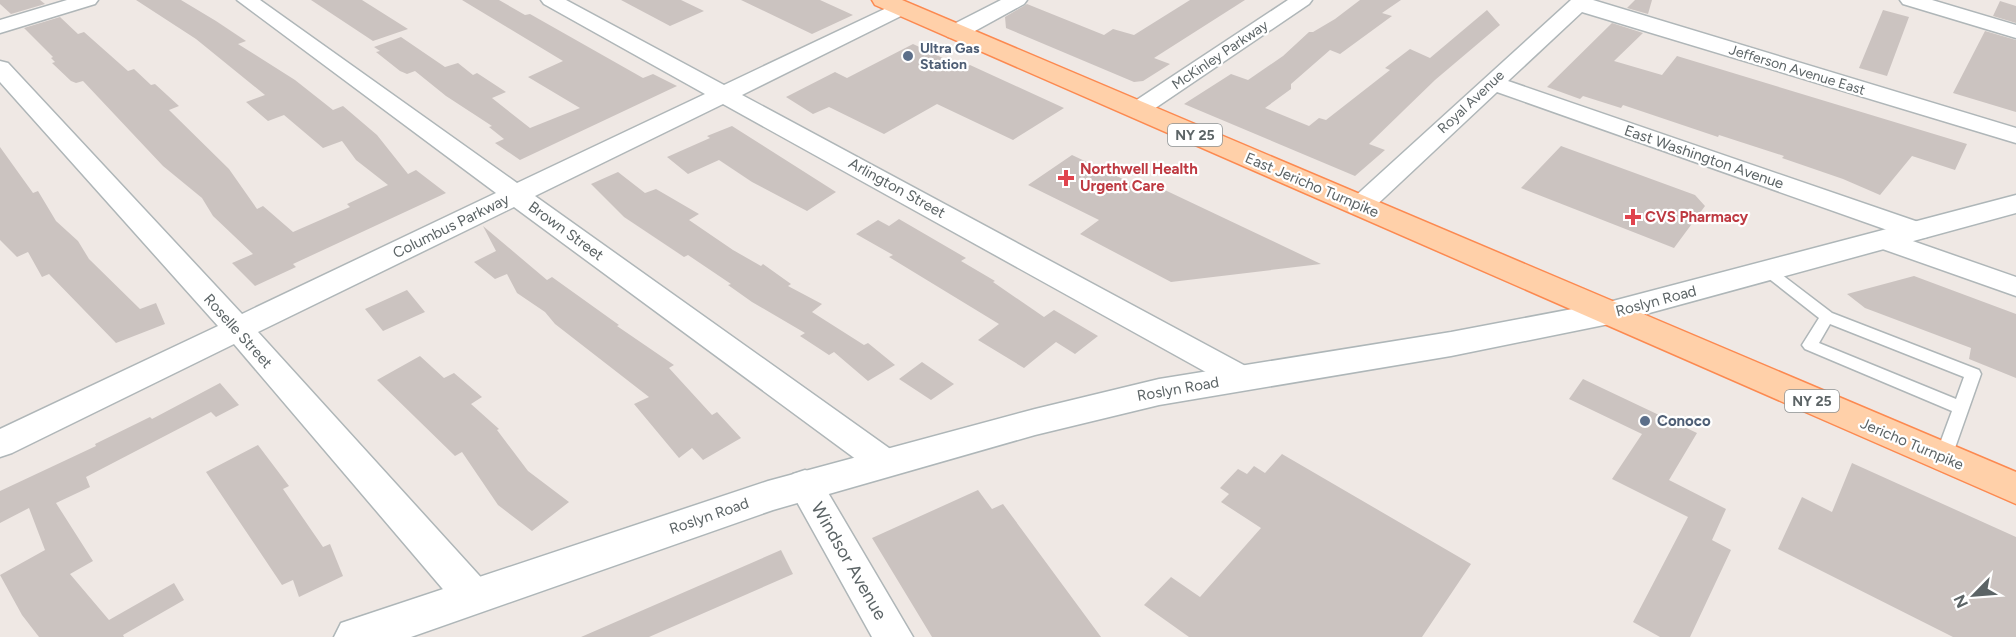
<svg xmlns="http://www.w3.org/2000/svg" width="2016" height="637" viewBox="0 0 2016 637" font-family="Figtree,sans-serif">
  <rect width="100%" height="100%" fill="#efe8e4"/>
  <path fill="#cbc3c0" d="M0,0H40L45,4L11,14L0,4Z
    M136,0H181L216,21L246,41L238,44L295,80L333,110L343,106L377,135L408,174L416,170L446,193L293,264L296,267L255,286L232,263L253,254L213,216L202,198L163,166L83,81L76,83L71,81L52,63L55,62L51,58L53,57L24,28L60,17L78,34L84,32L128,71L134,69L151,85L155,84L179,106L169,110L229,169L257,209L263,206L293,232L350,207L347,204L388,185L356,160L342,141L323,148L284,115L268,121L246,102L265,95L196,39Z
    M311,0H362L408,29L373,41Z
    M462,0H499L525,15L530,14L643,78L653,74L677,86L520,160L495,143L504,139L489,127L492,126L446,96L415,71L407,74L400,71L376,52L380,51L374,47L401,37L445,67L458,63L473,75L477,73L506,92L492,98L530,128L580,108L528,77L563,61Z
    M621,0H681L704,11L670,26Z
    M741,0H820L853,15L812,34Z
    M1190,0H1245L1154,58L1170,64L1143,81L1134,82L1006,28L1005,17L1027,4L1104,35L1113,29L1134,35Z
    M1360,0H1401L1382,13L1392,16L1340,54L1330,50L1291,84V89L1265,108L1309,126L1319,118L1326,120L1390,70L1385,68L1410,49L1430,58L1487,10L1500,25L1435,80L1369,144L1385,150L1355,176L1184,104L1231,74L1248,80L1283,56L1309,32H1313L1335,19Z
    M1635,0H1652L1648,14L1627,8Z
    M2000,1L2016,6V23L1993,16Z
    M1883,10L1909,17L1887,76L1859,68Z
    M1612,23L1643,33L1614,61L1662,75L1677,56L1967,144L1955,170L1912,156L1880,195L1843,179L1782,158L1784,156L1719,135L1718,137L1623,105L1621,108L1583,96L1580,99L1547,87Z
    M1985,31L2016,40V112L1953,93Z
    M913,44L964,68L970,65L1064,108L1013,140L937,104L884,134L829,107L813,114L786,97L835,72L847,78Z
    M732,126L836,192L807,211L752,182L719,160L688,174L667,157L710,138L707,136Z
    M1561,146L1695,195L1705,206L1674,248L1521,188Z
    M0,147L33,193L38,191L56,221L78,241L89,259L140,309L156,303L165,324L116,343L49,274L42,277L28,252L17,257L0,240Z
    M1072,155L1142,188L1150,183L1321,264L1171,282L1080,234L1099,220L1028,185Z
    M618,172L645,193L656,189L699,214L689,220L733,250L761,266L763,264L791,284L788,286L822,304L812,312L864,345L868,343L895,365L868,381L834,352L829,355L800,336L805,333L752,302L728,285L731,284L688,255L684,257L624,217L591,184Z
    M899,219L966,258L961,261L995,281L993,282L1044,317L1054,310L1098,336L1075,354L1056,342L1024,368L978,340L999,324L889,257L893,255L856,234L878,220L889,226Z
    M483,226L547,280L552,277L619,325L617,326L674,365L669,368L712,415L717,412L741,438L703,460L692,448L679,458L634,404L649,397L555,324L545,312L517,293L507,274L495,279L474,262L496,251Z
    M1914,276L2016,314V378L1969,359L1971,348L1865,308L1847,294Z
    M407,290L425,312L383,331L365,309Z
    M420,356L444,378L454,373L482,397L471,404L499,429L497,430L528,471L569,502L532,531L498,505L462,452L455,456L377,380Z
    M922,362L954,384L931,400L899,379Z
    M1583,379L1697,433L1669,480L1726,509L1712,540L1731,550L1690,637H1660L1633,622L1688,517L1612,479L1642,434L1569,399Z
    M220,383L239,405L216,417L211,412L86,477L90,487L56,503L93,561L70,574L109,620L174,583L184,600L123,635L124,637H39L22,615L0,575L45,550L29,508L0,523V491L96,446L95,444L150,417L152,419Z
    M258,445L289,486L283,489L323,547L330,544L343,576L299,597L293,580L282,585L206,472Z
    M1282,454L1471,564L1422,637H1189L1144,605L1171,577L1200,597L1261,528L1221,502L1229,494L1220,488L1238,469L1247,474L1254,466L1265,473Z
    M1852,463L2016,537V637H1953L1778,549L1802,497L1832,512Z
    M978,490L992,509L1003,504L1101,637H932L872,538Z
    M781,550L793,574L649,637H581Z"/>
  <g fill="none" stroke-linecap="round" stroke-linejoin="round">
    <g stroke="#afb6b8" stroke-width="3">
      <path id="lane" d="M1768,266L1773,268L1832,313L1979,370L1981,374L1950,462L1944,464L1938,462L1935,457L1952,411L1805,349L1802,345L1819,318L1763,274L1761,271L1763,268ZM1830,324L1964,377L1956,399L1819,343Z"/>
    </g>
    <g stroke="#afb6b8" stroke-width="3">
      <path id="street" d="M67,0H98L95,4L0,33V20Z
        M237,0H260L517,183L705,94L544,4L541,0H566L724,85L895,4L902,2L909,4L912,8L909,12L742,95L1253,370L1258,378L1253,386L1242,389L1231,386L723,104L535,196L896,453L901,462L896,471L884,475L872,471L514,207L258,332L487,584L492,596L487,608L473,612L459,608L234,344L12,453L0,457V429L218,326L0,82V61L8,63L242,314L496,193Z
        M1001,0H1027L1024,4L964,37L956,38L948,37L945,32L948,27Z
        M1288,0H1312L1309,4L1145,115L1137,117L1129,115L1125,110L1129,105Z
        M1571,0H1593L2016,128V143L1582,12L1508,81L1927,225L1931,231L1927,237L1917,239L1907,237L1497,92L1369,212L1360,214L1351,212L1347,206L1351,200Z
        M1900,0H1932L2016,25V38L1903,4Z
        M1884,231L2016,277V296L1874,246L1870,240L1874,234Z
        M805,470L817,474L913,637H872L787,484L793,474Z"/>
    </g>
    <g stroke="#aeb6b8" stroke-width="3">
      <path id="secondary" d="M2016,195V213L1609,324L1451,356L1159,405L1035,435L773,510L411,637H334L341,623L356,618L768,481L1035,409L1159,379L1451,332L1609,302Z"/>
    </g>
    <g stroke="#fc8950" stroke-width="3">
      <path id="primary" d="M872,0H902L2016,472V504L875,5Z"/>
    </g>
    <use href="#lane" fill="#fff" fill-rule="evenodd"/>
    <use href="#street" fill="#fff" fill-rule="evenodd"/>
    <use href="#secondary" fill="#fff" fill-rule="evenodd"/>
    <use href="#primary" fill="#ffd0a9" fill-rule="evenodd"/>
  </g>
  <g fill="#5c6f8a" stroke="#fff" stroke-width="2">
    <circle cx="908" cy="56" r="6"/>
    <circle cx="1645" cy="421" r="6"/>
  </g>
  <g fill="#e0444e" stroke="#fff" stroke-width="2">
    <path d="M1063 169h6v6h6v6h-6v6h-6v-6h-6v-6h6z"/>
    <path d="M1630 208h6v6h6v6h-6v6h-6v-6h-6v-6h6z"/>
  </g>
  <g text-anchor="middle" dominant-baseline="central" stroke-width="4.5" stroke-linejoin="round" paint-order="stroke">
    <g font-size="14" font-weight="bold" fill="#4e5e75" stroke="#fff" text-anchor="start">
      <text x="920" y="48">Ultra Gas<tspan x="920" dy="16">Station</tspan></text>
    </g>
    <g font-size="14" fill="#5c6466" stroke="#fff">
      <text transform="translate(1220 55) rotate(-34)">McKinley Parkway</text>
      <text transform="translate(1797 70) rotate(17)">Jefferson Avenue East</text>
      <text transform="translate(1471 102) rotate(-43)">Royal Avenue</text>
    </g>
    <g fill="#fff" stroke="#8d9294" stroke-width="1.5">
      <rect x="1168" y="124" width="54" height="22" rx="4.5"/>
      <rect x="1785" y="390" width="54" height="22" rx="4.5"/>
    </g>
    <g font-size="14" font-weight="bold" fill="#5c6466">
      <text x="1195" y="135">NY 25</text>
      <text x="1812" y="401">NY 25</text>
    </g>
    <g font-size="15" fill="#5c6466" stroke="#fff">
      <text transform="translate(1704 157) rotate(19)">East Washington Avenue</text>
      <text transform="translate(1312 185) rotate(23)">East Jericho Turnpike</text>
      <text transform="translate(897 188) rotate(29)">Arlington Street</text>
      <text transform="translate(451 226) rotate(-26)">Columbus Parkway</text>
      <text transform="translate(566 231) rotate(36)">Brown Street</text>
      <text transform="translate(1656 301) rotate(-15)">Roslyn Road</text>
      <text transform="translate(238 331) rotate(48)">Roselle Street</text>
      <text transform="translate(1178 389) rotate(-10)">Roslyn Road</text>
      <text transform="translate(1912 444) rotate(23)">Jericho Turnpike</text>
      <text transform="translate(709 516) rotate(-19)">Roslyn Road</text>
    </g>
    <g font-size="15" font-weight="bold" fill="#be3a42" stroke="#fff" text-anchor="start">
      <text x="1080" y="169">Northwell Health<tspan x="1080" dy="17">Urgent Care</tspan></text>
      <text x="1645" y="217">CVS Pharmacy</text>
    </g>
    <g font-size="15" font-weight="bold" fill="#4e5e75" stroke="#fff" text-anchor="start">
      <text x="1657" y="421">Conoco</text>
    </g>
    <g font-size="18" fill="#5c6466" stroke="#fff">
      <text transform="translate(849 561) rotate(60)">Windsor Avenue</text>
    </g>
  </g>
  <g transform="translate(1974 595) rotate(245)" stroke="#ffffff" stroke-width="4.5" paint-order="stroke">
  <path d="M0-4.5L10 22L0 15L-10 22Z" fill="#5c6466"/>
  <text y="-9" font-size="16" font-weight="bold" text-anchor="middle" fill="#5c6466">N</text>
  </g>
</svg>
